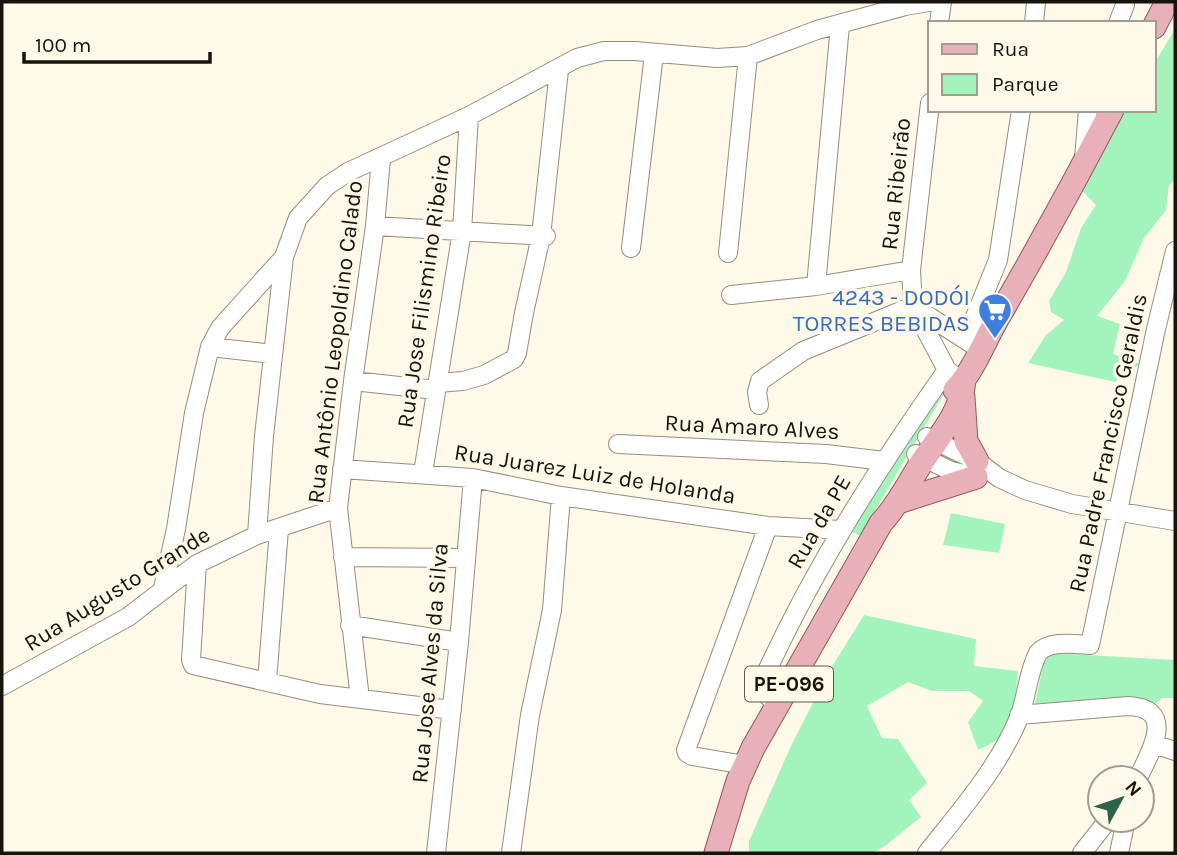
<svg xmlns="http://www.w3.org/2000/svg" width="1177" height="855" viewBox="0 0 1177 855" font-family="Karla,sans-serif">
  <rect width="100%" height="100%" fill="#fff9e9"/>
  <path fill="#a3f4bc" d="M1175,29V180L1169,185L1166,210L1144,238L1125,281L1097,316L1120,324L1113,354L1140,364L1115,382L1028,363L1046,335L1064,320L1051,312L1049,301L1066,272L1081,228L1096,205L1082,191L1107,141L1126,110H1154V64Z
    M936,388L945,392L860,536L847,529Z
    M951,513L1005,524L999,553L943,545Z
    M864,615L976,639L974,666L1018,671C1016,693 1015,721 999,738C994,743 985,746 978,750L968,722L983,701L969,691H932L908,682L867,706L882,738L898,739L927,783L909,800L921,817L885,846L873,853H749V841L790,748L828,673Z
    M1053,653L1175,660V698H1162L1154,705L1088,714L1034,708L1044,661Z"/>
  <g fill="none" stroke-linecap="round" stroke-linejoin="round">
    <g stroke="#958e7d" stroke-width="20">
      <path id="minor" d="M939,23L942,2
        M1034,23L1036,2
        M1118,23L1125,5
        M930,103L911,270L913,306L947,370L955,376
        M1084,159L1088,110
        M375,226L546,236
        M631,248L654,54
        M728,253L748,56
        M816,286L840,25
        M731,295L816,286L911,270
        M916,308L975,346
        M966,339L998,260L1021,110
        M210,347L273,354
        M353,381L436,390
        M437,383L463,381L484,375L514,359L517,353L524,313L541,236L559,70
        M759,405L757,392L760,381L803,351L913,306
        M927,437L977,461L999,478L1025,490L1072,504L1175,521
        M618,444L826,454L884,461
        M916,454L951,471L978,477
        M342,469L473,478L561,496L768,526L841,530
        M423,473L462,231L469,116
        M257,535L264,436L284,257
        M343,557L465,558
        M197,564L191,660L193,665L320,694L452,710
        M163,588L176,529L194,413L210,347L220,328L284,257L298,218L327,186L348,172L469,116L577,58L604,51H635L717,58L748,56L817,30L905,6L929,2
        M350,625L459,642
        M267,681L279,529
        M2,686L128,617L197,564L257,535L338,508
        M360,699L338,508L353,381L375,226L381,159
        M777,706L762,689V682C812,571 877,469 947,370
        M1019,715L1128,706C1177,708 1151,751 1138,778
        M1157,745L1175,751
        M745,765L692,756L687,753L686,750L768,526
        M436,853L459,642L473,478
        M511,853L530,715L552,610L561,496
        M927,853C960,811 1000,766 1020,715C1027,695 1028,672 1038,653C1049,640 1074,644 1090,645L1156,329L1175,251
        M1082,853L1108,820
        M1119,853L1126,820"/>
    </g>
    <g stroke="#94585d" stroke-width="25">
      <path id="major" d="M1154,27L1167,2
        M955,390C973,372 983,344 996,321C1036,252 1075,181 1112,110
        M963,397L966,441L977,461
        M898,502L976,477
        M716,853L738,781L753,748L881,523C899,504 910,480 924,459C941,434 961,412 964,381"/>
    </g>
    <use href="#minor" stroke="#fff" stroke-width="18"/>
    <use href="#major" stroke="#e8b0b8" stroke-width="23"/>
  </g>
  <defs>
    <g id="supermarket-pin" transform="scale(1.75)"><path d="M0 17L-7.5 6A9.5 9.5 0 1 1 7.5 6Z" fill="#3f7fe0" stroke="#fff9e9"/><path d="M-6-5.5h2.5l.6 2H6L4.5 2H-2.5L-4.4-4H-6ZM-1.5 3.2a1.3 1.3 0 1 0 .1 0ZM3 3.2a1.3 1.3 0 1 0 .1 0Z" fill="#fff"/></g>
  </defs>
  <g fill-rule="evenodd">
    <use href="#supermarket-pin" x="995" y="310"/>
  </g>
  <g text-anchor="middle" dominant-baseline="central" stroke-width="7" stroke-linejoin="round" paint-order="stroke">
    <rect fill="#fff9e9" stroke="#5d5950" stroke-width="2" x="745" y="666.5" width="88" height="35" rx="5"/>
    <g font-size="21" font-weight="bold" fill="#17140e">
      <text x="789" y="684">PE-096</text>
    </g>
    <g font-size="23" fill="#17140e" stroke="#fff9e9">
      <text transform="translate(896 184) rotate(-84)">Rua Ribeirão</text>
      <text transform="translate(424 291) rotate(-82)">Rua Jose Filismino Ribeiro</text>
      <text transform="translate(335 342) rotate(-83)">Rua Antônio Leopoldino Calado</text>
      <text transform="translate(752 427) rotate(3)">Rua Amaro Alves</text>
      <text transform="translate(1108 443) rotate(-78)">Rua Padre Francisco Geraldis</text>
      <text transform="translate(595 474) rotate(9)">Rua Juarez Luiz de Holanda</text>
      <text transform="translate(819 522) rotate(-60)">Rua da PE</text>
      <text transform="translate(117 589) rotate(-32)">Rua Augusto Grande</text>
      <text transform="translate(430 663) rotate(-85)">Rua Jose Alves da Silva</text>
    </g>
    <g font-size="23" fill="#366cbe" stroke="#fff9e9" text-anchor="end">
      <text x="970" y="297">4243 - DODÓI<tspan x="970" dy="26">TORRES BEBIDAS</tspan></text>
    </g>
  </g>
  <rect width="1177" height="855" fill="none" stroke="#17140e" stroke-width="7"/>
  <rect x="928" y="21" width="228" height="91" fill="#fff9e9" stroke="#a29d91" stroke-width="2"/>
  <rect x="942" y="44" width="35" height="10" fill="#e8b0b8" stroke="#a29d91" stroke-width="2"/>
  <text x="992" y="56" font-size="21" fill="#17140e">Rua</text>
  <rect x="942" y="74" width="35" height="21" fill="#a3f4bc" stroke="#a29d91" stroke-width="2"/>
  <text x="992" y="91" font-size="21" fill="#17140e">Parque</text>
  <g transform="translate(1121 799) rotate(50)"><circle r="33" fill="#fff9e9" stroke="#a29d91" stroke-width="2"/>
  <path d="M0-5L12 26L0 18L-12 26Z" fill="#2c634a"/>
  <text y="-10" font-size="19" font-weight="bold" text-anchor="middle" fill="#17140e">N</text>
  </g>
  <path d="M24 52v10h186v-10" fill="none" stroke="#17140e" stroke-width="3.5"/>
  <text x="35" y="52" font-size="21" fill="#17140e" stroke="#fff9e9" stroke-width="5" paint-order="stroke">100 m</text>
</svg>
